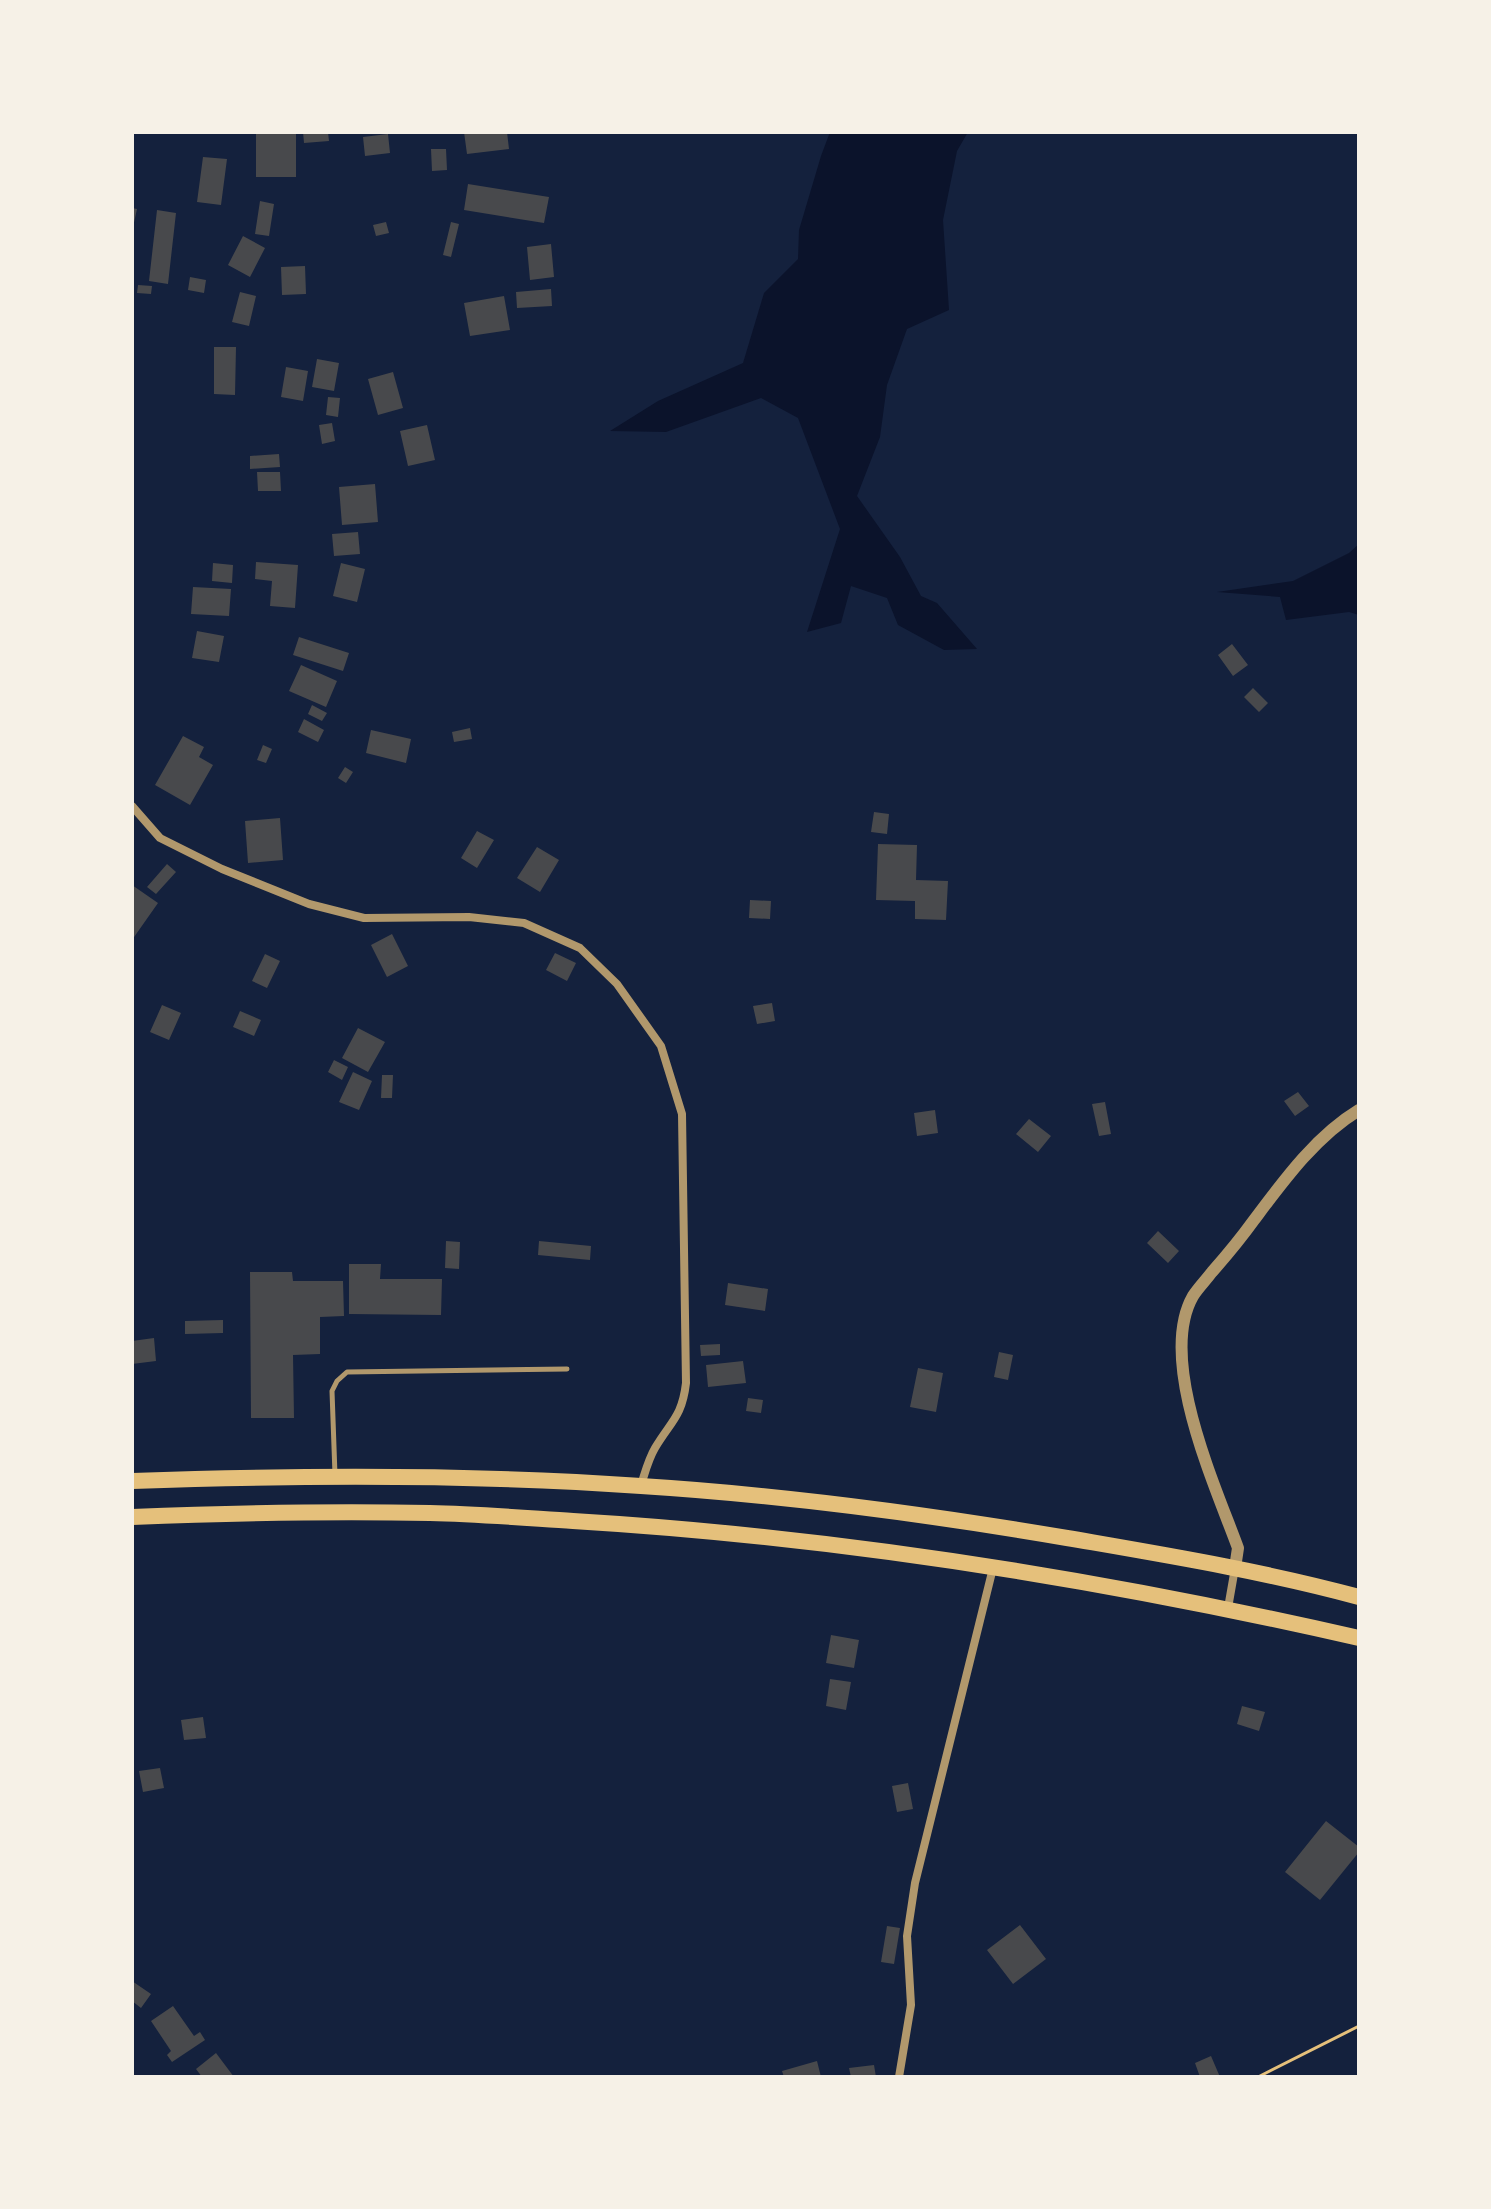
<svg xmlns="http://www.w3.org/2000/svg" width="1491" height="2209" viewBox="0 0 1491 2209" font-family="'IBM Plex Sans',sans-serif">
  <rect width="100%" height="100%" fill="#14213d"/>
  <path fill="#0b132b" d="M830,132H968L957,151L943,220L949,310L907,329L887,385L880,437L857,496L900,557L921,596L937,603L977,649L944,650L898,625L887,598L851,586L841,623L807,632L840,529L798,418L761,398L666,432L610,431L658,401L743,363L764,293L798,259L799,230L821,156Z
    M1359,544V615L1349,612L1286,620L1280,597L1217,592L1293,581L1349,553Z"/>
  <path fill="#48494c" d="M256,132H296V177H256Z
    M303,132H328L329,141L304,143Z
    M464,132H507L509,149L467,154Z
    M388,134L390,153L365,156L363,137Z
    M431,149H446L447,170L432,171Z
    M203,157L227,159L221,205L197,202Z
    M468,184L549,197L544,223L464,210Z
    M260,201L274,204L269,236L255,234Z
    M132,208L137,209L133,227H132Z
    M157,210L176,213L168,284L149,281Z
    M386,222L389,233L376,236L373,225Z
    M451,222L459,224L451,257L443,255Z
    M243,236L265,248L250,277L228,265Z
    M551,244L554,277L530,280L527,247Z
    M305,266L306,294L282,295L281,267Z
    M190,277L206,280L204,293L188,290Z
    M138,285L152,286L151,294L137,293Z
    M551,289L552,306L517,308L516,292Z
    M240,292L256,296L249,326L232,322Z
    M504,296L510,330L470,336L464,303Z
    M214,347H236L235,395L214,394Z
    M317,359L339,363L334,391L312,387Z
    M286,367L308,371L303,401L281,397Z
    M393,372L403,408L378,415L368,379Z
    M328,397L340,398L338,417L326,415Z
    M332,423L335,441L322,444L319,425Z
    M427,425L435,460L408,466L400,431Z
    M279,454L280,467L250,469V456Z
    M257,472H280L281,491H258Z
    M375,484L378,522L342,525L339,487Z
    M358,532L360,554L334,556L332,534Z
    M256,562L298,565L295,608L270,606L272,581L255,579Z
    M213,563L233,565L232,583L212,581Z
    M341,563L365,569L357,602L333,596Z
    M193,587L231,589L229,616L191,614Z
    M197,631L224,636L219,662L192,658Z
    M299,637L349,653L343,671L293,655Z
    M1232,644L1248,665L1233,676L1218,655Z
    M301,665L337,681L326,707L289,691Z
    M1253,688L1268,703L1259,712L1244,697Z
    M312,705L327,713L322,721L308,714Z
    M304,719L324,730L318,742L298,732Z
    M470,728L472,739L454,742L452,732Z
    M371,730L411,739L406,763L366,753Z
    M183,736L204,747L199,757L213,765L190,805L155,785Z
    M263,745L272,749L266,763L257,760Z
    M345,767L353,772L346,783L338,778Z
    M874,812L889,814L887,834L871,832Z
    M280,818L283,860L248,863L245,821Z
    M477,831L494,840L477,868L461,858Z
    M878,844L917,845L916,880L948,881L946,920L915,919V901L876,900Z
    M537,847L559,860L540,892L517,878Z
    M167,864L176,872L156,894L147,887Z
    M132,885L158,903L132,940Z
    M750,900L771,901L770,919L749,918Z
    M392,934L408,966L387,977L371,945Z
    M555,953L576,963L567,981L546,970Z
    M265,954L280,961L267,988L252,981Z
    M772,1003L775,1021L757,1024L753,1006Z
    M162,1005L181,1013L169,1040L150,1032Z
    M240,1011L261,1020L254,1036L233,1027Z
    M358,1028L385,1042L368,1072L342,1058Z
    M334,1060L348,1067L342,1080L328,1072Z
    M353,1072L372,1081L359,1110L339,1102Z
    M382,1075H393L392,1098H381Z
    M1298,1092L1309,1106L1295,1116L1284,1101Z
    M1105,1102L1111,1134L1099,1136L1092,1104Z
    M935,1110L938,1133L917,1136L914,1113Z
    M1029,1119L1051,1136L1038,1152L1016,1134Z
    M1158,1231L1179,1251L1168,1263L1147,1243Z
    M446,1241L460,1242L459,1269L445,1268Z
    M539,1241L591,1246L590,1260L538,1255Z
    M349,1264H381L380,1279H442L441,1315L349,1314Z
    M250,1272H292L293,1281H343L344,1316L320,1317V1354L293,1355L294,1418H251Z
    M728,1283L768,1289L765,1311L725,1305Z
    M223,1320V1333L185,1334V1321Z
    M154,1338L156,1361L132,1364V1341Z
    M720,1344V1355L701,1356L700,1345Z
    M999,1352L1013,1355L1008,1380L994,1377Z
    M743,1361L746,1383L708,1387L706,1365Z
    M918,1368L943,1373L936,1412L910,1407Z
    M748,1398L763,1400L761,1413L746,1411Z
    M831,1635L859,1640L854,1668L826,1663Z
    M830,1679L851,1682L846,1710L826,1706Z
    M1242,1706L1265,1712L1259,1731L1237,1724Z
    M203,1717L206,1738L184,1740L181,1720Z
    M160,1768L164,1788L143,1792L139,1771Z
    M908,1783L913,1809L897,1812L892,1786Z
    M1326,1821L1359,1847V1852L1320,1900L1285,1872Z
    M1020,1925L1046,1959L1013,1984L987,1950Z
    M887,1926L900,1928L894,1964L881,1962Z
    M132,1981L151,1994L141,2008L132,2001Z
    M173,2006L194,2036L200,2032L205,2040L172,2062L167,2055L171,2051L151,2021Z
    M216,2053L234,2077H202L196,2069Z
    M1211,2056L1220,2077H1200L1195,2063Z
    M817,2061L821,2077H784L782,2071Z
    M874,2065L876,2077H851L849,2068Z"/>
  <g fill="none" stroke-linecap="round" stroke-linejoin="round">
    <path stroke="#e5c07b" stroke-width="3" d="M1258,2077L1359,2026"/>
    <path stroke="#b1986c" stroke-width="5" d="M335,1475L332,1391L337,1381L347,1372L567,1369"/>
    <path stroke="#b1986c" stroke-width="8" d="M132,806L160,838L222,869L309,904L364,918L469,917L524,923L580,948L617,984L661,1046L682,1114L686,1383C682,1417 671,1421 655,1448C648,1460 645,1473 641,1485
      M1228,1608L1235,1568
      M899,2077L911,2005L907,1936L915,1883L993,1568"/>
    <path stroke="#b1986c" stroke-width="12" d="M1235,1568L1238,1548C1215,1485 1157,1359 1193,1296C1198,1288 1206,1280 1212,1272C1227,1255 1241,1238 1254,1220C1284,1180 1316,1136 1359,1110"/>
    <path stroke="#e5c07b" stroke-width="16" d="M132,1481C302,1475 472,1474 641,1486C784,1495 926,1514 1067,1538C1165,1555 1263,1571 1359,1597
      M132,1517C231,1513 331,1511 430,1513C478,1514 526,1518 573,1521C838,1537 1101,1579 1359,1638"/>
  </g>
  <rect width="1491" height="2209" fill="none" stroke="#f6f1e7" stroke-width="268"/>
</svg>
